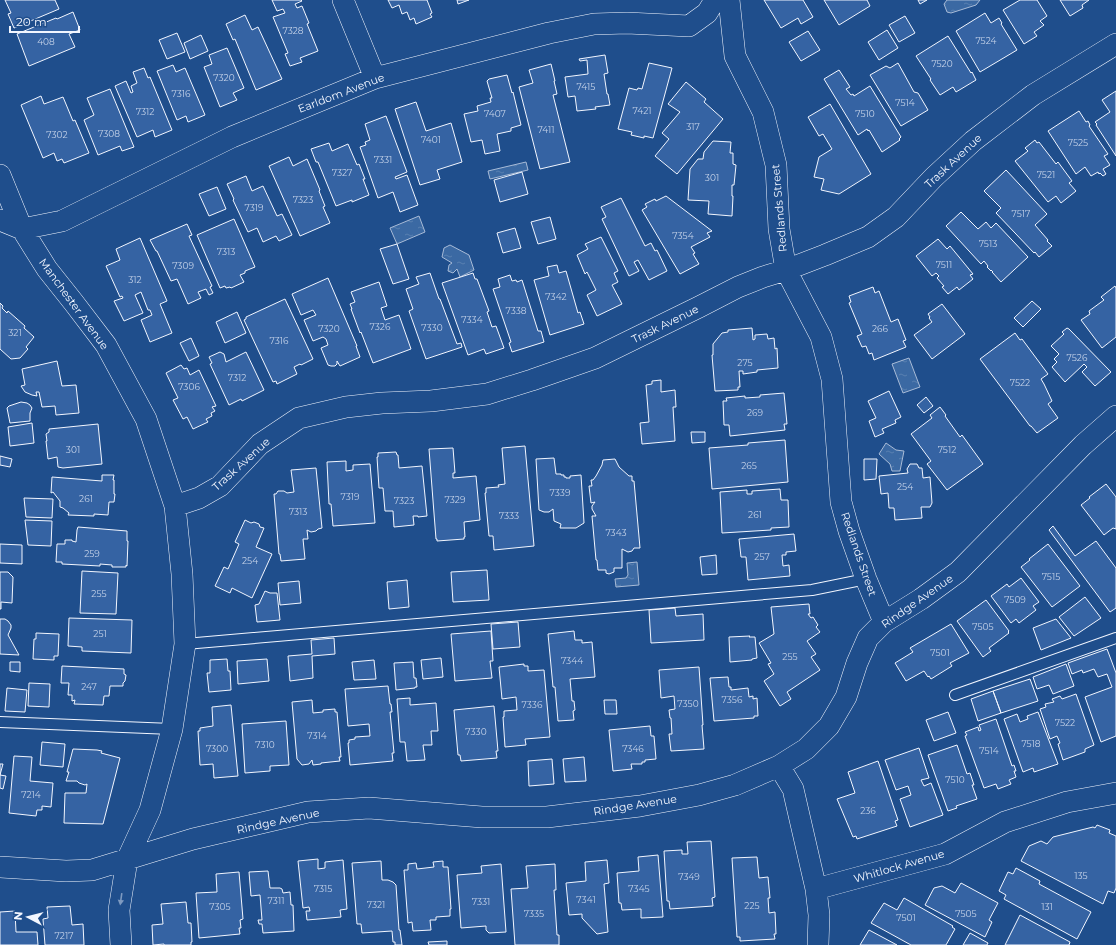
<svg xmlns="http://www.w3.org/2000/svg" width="1116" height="945" viewBox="0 0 1116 945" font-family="Montserrat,sans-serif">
  <defs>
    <pattern id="water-ripples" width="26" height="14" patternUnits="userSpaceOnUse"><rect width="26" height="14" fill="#3b69a3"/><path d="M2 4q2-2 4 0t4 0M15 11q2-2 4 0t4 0" fill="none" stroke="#587fb1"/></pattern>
  </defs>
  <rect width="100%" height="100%" fill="#1f4e8c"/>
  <path fill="url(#water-ripples)" stroke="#a8bbd7" d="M947,0H980L976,5L951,13L947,12L944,4Z
    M526,162L528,170L490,179L488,171Z
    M419,216L425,232L397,244L390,228Z
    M450,245L469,255L474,270L460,277L457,269L453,273L448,271L449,265L452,263L442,257L444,248Z
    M909,358L920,387L903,393L892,364Z
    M886,443L896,450L904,451L900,471H892L890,464L879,454Z
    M637,562L639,585L616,587L615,579L626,578L628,575L627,563Z"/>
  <path fill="#3563a3" stroke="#f2f6ff" d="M5,0H55L59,9L14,28L8,14L11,13Z
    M272,0H301L302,1L295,4L297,8L302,6L309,23L307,24L318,51L300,58L302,62L290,66L285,54L288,53L273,17L285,13L283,9L277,11Z
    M388,0H427L432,13L430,14L432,17L416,24L414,18L410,20L407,12L402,14L399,5L392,8Z
    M457,0H469L458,4Z
    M764,0H803L813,17L801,24L798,18L781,28Z
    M824,0H867L870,6L839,25Z
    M918,0H927L920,4Z
    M1020,0H1037L1047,16L1040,21L1044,25L1034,32L1037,36L1024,44L1003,10Z
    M1060,0H1089L1082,5L1083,8L1070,16Z
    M73,12L80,30L69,34L75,47L29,66L17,34L56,18L57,19Z
    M985,13L991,23L999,18L1002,23L1001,24L1017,50L980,72L956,31Z
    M245,15L252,30L258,27L282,79L256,90L235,39L233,40L226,24Z
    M905,16L915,33L899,42L889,25Z
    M887,30L898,48L879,60L868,42Z
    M808,31L820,50L801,61L789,42Z
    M177,33L185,52L167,59L159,40Z
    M201,35L208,51L190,59L184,43Z
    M948,36L971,73L972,72L976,80L956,92L953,87L940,95L930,80L931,79L916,56Z
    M227,48L244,88L233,93L237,100L220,107L204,67L212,64L209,55Z
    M605,55L608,73L604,74L607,94H608L610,105L595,107L596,109L577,111L575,96L568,97L565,77L588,74L587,60L580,61L579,59Z
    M649,63L672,68L653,138L644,136V138L631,135L632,132L618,129L629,88L637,90L638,88L642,89Z
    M898,63L914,92L918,93L928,110L901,126L870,75L886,66L890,68Z
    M551,64L555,81H554L557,94L553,95L570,162L540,169L519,87L533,83L529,70Z
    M173,65L176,72L185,68L205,115L188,122L186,116L177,120L157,71Z
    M144,68L148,78L150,77L172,130L155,137L153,130L137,137L115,86L126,81L131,93L133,92L131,86L137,83L133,72Z
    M839,70L850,87L846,89L851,95L853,94L854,96L870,86L901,137L899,139L900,140L882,152L869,130L868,131L867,129L858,135L824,79Z
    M507,75L512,93L513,92L521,125L511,128V131L497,134L500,151L485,154L482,140L471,142L464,114L478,111L477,106L491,102L490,98H492L487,81L489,79Z
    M686,82L706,99L704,102L723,119L677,174L655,156L669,139L662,133L680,112L668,104Z
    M110,89L134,147L122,151L120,146L98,155L84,120L94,115L87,98Z
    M1116,91V156L1096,125L1097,124L1095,122L1110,112L1102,100Z
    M41,96L44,104L63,97L73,121L75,120L89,153L64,163L62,159L57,161L54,153L43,158L21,105Z
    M416,102L426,131L451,123L462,162L437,170L440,179L420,185L395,109Z
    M830,104L871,174L839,194L821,190L824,179L814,177L819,157L832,149L823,134L819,136L808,117Z
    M1079,111L1086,122L1088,121L1090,125L1089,126L1108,154L1104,156L1110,165L1103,169L1106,174L1103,176L1100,173L1099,174L1098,172L1091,176L1085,167L1076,174L1048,131Z
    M386,116L407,172L395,177L396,179L407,175L418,205L400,212L393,192L378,198L360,147L366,145L365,142L370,140L365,124Z
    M1035,140L1037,143L1039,142L1056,164L1058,162L1072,181L1069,183L1076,191L1061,203L1056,196L1048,202L1015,161L1028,151L1025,148Z
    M713,141L731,142L730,153H733V164L736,165L734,185H732V196H733L732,216L708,214L709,201L688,200L690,169L698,159H703L704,152Z
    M329,143L332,151L348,144L357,165L359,164L365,179H363L369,195L352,202V200L336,206L318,162H316L311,149Z
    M289,157L293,166L307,159L320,190L319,191L325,206L323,207L330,223L300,236L269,166Z
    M1006,170L1047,214L1035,225L1048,240L1047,241L1052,246L1039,257L1035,252L1034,253L996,213L1001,208L984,191Z
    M522,172L528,194L500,202L494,180Z
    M246,176L252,191L263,186L277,216L282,214L292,235L279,241L276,236L263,242L257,228L248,232L233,200L234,199L227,184Z
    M217,187L226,209L209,216L199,194Z
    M666,196L712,231L707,233L710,237L691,247L695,253L693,254L699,264L680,274L642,210L647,207L645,204L655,199L656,201Z
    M621,198L645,246L651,243L655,251L657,250L667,271L649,280L638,260L634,262L639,271L629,276L602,219L606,217L601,207Z
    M961,212L978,229L986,222L991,228L996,223L1028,257L1001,282L992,272H993L991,270V271L987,267L988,266L984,261L981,264L946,226Z
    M550,217L556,239L538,244L531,222Z
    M234,219L255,267L245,271V273L240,275L244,282L231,288L230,287L226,288L225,286L220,288L197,235Z
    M187,224L192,235L189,236L212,286L210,287L213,293L209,295L206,289L198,292L201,298L188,304L177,279L171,281L157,251H156L150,240Z
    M515,228L521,248L503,253L497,233Z
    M601,237L618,271L614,273L618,282L612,285L622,304L597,316L587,295L596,290L587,272L585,274L577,255L588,249L585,244Z
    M140,238L167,301L160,304L172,333L150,342L141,320L152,315L150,310H148L141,292L135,295L143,313L124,321L114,301L123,298L122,296L120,297L106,266L120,260L116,249Z
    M938,239L947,249L950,246L973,274L970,275L973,279L959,290L957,287L948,294L942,287L944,286L937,278L939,276L936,273L932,276L916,256Z
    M397,244L409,279L393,284L380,249Z
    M557,265L559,273L566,271L578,313L580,312L584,324L550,335L534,280L549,276L547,267Z
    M430,273L439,299H440L457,344L461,343L462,347L426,359L409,311L413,309L406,289L419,284L416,277Z
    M473,273L475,279H477L489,311L487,312L492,327L496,326L504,348L486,354L484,349L468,355L442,283Z
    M510,275L512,281L516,280L517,282L522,280L538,331H541L544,342L512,352L509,343L511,342L493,289L500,287L498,279Z
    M328,278L357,346H356L360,357L340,366L337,361V364L335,366H331L328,365L321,348L328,345L326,339L323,337L313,341L304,320L316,315L313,310L301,315L292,294Z
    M379,282L387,306L381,308L385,320L399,315L411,349L373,363L361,332L360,333L351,309H352L350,304L355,302L351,292Z
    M1115,286L1116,288V337L1102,348L1081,320L1090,314L1089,311L1104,300L1101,297Z
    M873,287L875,293L879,291L891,322L898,319L906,340L903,341L906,347L874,360L872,353L869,354L866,346L862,347L857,336L862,334L849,303L851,302L849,296Z
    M285,299L313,359L301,365L300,364L294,367L297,374L277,384L276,381L273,382L244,320L246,319V317Z
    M1032,301L1041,309L1023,327L1014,318Z
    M0,303L3,306L2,308L7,313L8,311L25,326L24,328L34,337L26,347L28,349L20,358L11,359L0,349Z
    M942,304L965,334L932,359L914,335L932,322L929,318L930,317L928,314Z
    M237,312L246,333L225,343L216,322Z
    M752,328L753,340L755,339V335L767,334L768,339L774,338L775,349L777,348L778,368L757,370V372L743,374V371H739L740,387H738V390L715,391L712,355H713V344L722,333L728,332V330Z
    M1067,328L1069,329L1111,372L1095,386L1082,372L1087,367L1084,364L1065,382L1052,367L1057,362L1054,359L1059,354L1051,346L1064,334L1062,332Z
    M1015,333L1020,340L1022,339L1048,374L1041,379L1044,384L1052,401L1048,404L1058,418L1037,433L1031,426H1030L980,359Z
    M191,338L199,356L189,361L180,343Z
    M220,352L224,354L226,362L246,352L264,390L242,401L241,399L229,405L210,364L212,363L209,357Z
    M57,361L62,386L76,385L79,413L56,415L55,406L42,407L39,392H36L37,396L32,395L25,392L21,386L25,385L22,369Z
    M181,365L184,369L187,368L190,375L199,370L216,406L212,407L215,411L211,413L212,416L206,419L208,422L193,429L187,417L183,419L173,400L178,398L166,373Z
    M661,380V392L675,390L676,407H673L675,441L642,444L640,423L649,422L646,385L652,384V381Z
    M889,391L901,417L895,420L896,423L882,429L884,433L875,437L869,421L876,418L868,401Z
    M784,393L787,424H784L785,430L730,436L729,425H724L723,401H727L726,398L745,396V398L760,397V395Z
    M926,397L933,406L924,413L917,405Z
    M21,402L27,403L30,405L32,408L30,413V421L10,423L7,408L9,406Z
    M940,407L946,415L945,416L960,437L962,435L983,464L947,490L927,464L931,461L911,434L932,418L930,415Z
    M32,423L34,443L10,446L8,427Z
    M98,424L102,464L63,468L58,467L57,457L48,459L46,441H47L46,434L49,432V429Z
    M691,432H705V442L692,443Z
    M785,440L788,482L712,489L709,448L748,445V443Z
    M525,446L534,546L494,550L493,536H489L485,493H486V488L499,487L498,485L505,484L502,448Z
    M453,448L455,473H453V478L476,476L480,520L464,522L465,537H464V539L437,541V539H436L429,449Z
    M396,452L397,455H398L399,468L422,466L427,516L418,517V516H413L414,525L394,527L393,511H385L383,488H379L377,457H378V453Z
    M0,456L12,459L10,467L0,465Z
    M554,458L556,474H561V475H564V477H566V478H570V476L581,475L584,523L576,528H560L561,524L554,521L553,509L549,512H544L539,510L536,459Z
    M615,459L619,467L629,476H632V481H634L640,548H634L632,551L628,552L622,549V568H614V572L609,574L606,573V570H598L597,560H596L592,516H596L592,509V506L595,502L591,503L589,486H592L591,480H593L596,476L602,465L603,460Z
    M864,459H877L876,479L864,480Z
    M346,461V471L353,470V465L370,464L375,523L333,526L331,504H329L327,462Z
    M910,464H917L919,468H922L923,478L930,477L932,503L930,507H921L922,518L895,520L894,508H889L888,493L881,494L879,476L908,473L907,469Z
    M316,468L322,528L318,529L316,531L311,532L307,530L308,539H303L305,559L281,561L280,554H279L274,494H276L278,491H284L287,493L294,492L291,470Z
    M102,475H114L113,480H114V494H115L114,502H109L108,515L94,514V516L68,515L69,513L63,508L60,507V501L53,492L51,493L52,477L102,481Z
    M1106,484L1116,497V529L1113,528L1104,535L1081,505L1090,498L1089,497Z
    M780,489L781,500H788L789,527L771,528V530L722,533L720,492L747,490V494H752V491Z
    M24,498L53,499L52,518L26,517Z
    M25,520L52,521L51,546L28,545Z
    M245,520L251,523L254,522L259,524L260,527L264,528L256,547L272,554L252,598L232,588L230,593L215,586L224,567L228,569L239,544L235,542Z
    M1053,526L1075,556L1096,541L1116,568V608L1110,612L1049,530Z
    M78,527L127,531V541H128L127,566L126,565V567H112V565L100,564V566L62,564V562H56L57,544H65V540H72V541L76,542L77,530Z
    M794,534L796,551L786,552V555H782L783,566L789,565L790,576L748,580L746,557H741L739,539Z
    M0,544L22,545V564L0,563Z
    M1048,544L1080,586L1052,607L1021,567L1030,560L1029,559Z
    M716,555L717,574L702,575L700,557Z
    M487,570L489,600L453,602L451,572Z
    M82,571L118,573L116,614L80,613Z
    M0,572H8L13,577L12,603L1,602V609H0Z
    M1021,578L1039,602L1033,606L1036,610L1019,623L1016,619L1011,623L991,596L1007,584L1009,587Z
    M407,580L409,607L389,609L387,582Z
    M299,581L301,603L280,605L278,583Z
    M265,591L270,593H277L280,620L257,622L255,605L259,604Z
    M1085,597L1101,618L1074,636L1059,617Z
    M986,600L1009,631L1008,632L1009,633L989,648L991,651L983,657L957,621Z
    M809,604L810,614H808L811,618L813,617L818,625L816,627L820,632L807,641L816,654L811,657L820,670L787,692L791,699L780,706L764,681L774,674L768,664L771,663L759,643L774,634L771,607Z
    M675,608L676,616L703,614L704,640L651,643L649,610Z
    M69,618L132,620L131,653L82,651V647L68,646Z
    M0,619H5L8,621L11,625V628L8,635L19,655L0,654Z
    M1056,619L1071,638L1041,650L1033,628Z
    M518,622L520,647L493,649L491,624Z
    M951,624L969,653L950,663L952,666L931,679L929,676L928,677L924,671L906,681L895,663L913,652L910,648Z
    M491,631L493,661H490L492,678L455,681L451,634Z
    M574,631L575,640H582V643L592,642L595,677L570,679L572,701H574L575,710L573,711L574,720L558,721L555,687H553L548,634Z
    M36,633L59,634L58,656H54V660L33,659L34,639H36Z
    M750,636L749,637H755L757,658L752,659V660L730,662L729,637Z
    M334,638L335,654L312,656L313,678L290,681L288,656L312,654L311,640Z
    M1107,649L1116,673V736L1101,742L1085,697L1112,687L1107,674L1098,677L1094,669L1083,673L1082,670L1072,674L1068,663Z
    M441,658L443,677L423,679L421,660Z
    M227,659L228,671H230L231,690L209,692L207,673H210V660Z
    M267,659L269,681L238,684L237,661Z
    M374,660L376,679L354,680L352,662Z
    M10,662H20V672L10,671Z
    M413,662L414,678H416L417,687H415V688L396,690L394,663Z
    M524,664V666H528V671L544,670L550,737L525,739L526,745L505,747L503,717H504V711L517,710L516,697L502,699L499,667Z
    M1066,664L1074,686L1053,694L1049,685L1037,689L1033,677Z
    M62,666L124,669V674L126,675L125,681L123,683V686H110L109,696H104L103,705L74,704L75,700L72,701V695H68L69,683H61Z
    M699,667L703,725H702L704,749L671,751L669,734H672L671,718H670L669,710L675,709L674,696L661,698L659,670Z
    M728,677L729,687H731V690L748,688L749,697L753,696V699L757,698L758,716H754V718L714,721L710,678Z
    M1030,679L1038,701L1001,713L993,691Z
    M29,683L50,684L49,707L28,706Z
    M388,686L390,704H391L392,712H390L394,753H392L393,761L350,765L348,743H349V740L355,739V737L370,736L369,724L348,726L345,689Z
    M7,688L27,690L25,712L5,711Z
    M993,691L1001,713L978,721L971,699Z
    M1076,694L1094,745L1085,749V752L1063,760L1058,744L1060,743L1057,736L1050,739L1040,709L1046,707L1045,704L1054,702L1052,699L1060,696L1062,699Z
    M410,698V705L436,703L438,731H431L432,745H423L425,760L407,761L405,742H400L397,699Z
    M312,700L313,713L323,712V710L335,709V712H337L341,757H339L340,761L321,763V764L313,765L312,760L309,764L302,765L297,759L292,702Z
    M604,700H616L617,714H605Z
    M231,705L238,776L214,778L213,764L200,765L198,731H200V728L213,726L212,707Z
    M494,706L498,751H496L497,758L461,761L460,755H458L454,710Z
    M948,712L956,733L934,741L926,720Z
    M1038,712L1058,764L1034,772L1033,768L1023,772L1004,719L1017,714L1020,722L1028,719L1027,716Z
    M996,719L1012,766L1014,765L1016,771H1014L1016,777L1009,780L1011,784L998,789L996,784L984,788L965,736L967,735L965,732L978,727L979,731L981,730L979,725Z
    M286,721L289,765L270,766V771L245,773L242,724Z
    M650,726L651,736H654L656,759L645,760V762H642V764H631L632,769L613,771L609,730Z
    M42,742L65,744L63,767L40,765Z
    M957,745L967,774L970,773L974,785H972L977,799L956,806L957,808L948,811L928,755Z
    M919,748L929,778L921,780L924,786L931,783L943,815L910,827L900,799L911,795L908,786L896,790L885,760Z
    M73,749L97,750L102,751L101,753L120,758L103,824L64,823L65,793H86L87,784L85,785L79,783L77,781H66L69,772H67Z
    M14,756L32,757L30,781L53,783L51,807L42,806V810H37L36,816L9,813Z
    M584,757L586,781L565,782L563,759Z
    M552,759L554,784L529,786L528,761Z
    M878,761L898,820L895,821L897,826L857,839L856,836L853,837L837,799L855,793L848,772Z
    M0,764H3L0,775L6,776L3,789L0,788Z
    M1097,825L1110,830L1109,833L1116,836V888L1114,893L1108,891L1103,904L1021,861L1029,846L1041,841L1047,844L1053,837L1093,827L1095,828Z
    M711,841L715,897L712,898L713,906L670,909L669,901H667L664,851L682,850V854H688L687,842Z
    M658,855L663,917L641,918V909L622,910L621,903H619L617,873L639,871L638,857Z
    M757,857L759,878L768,877L770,898H768L769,913L775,912L776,934H774L775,939L740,941V937H737L732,858Z
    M318,859V869L325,868V862L343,860L347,909L340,910L341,917L307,920L306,911H310L309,907L303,908L298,861Z
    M607,860L609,883L604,884L608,932L597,934L582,918V914L569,915L566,883L586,881L585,862Z
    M381,861L382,880H388L393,882L396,885L399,930H400L402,945H395V942H393L392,931L362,933L361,924H357L352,863Z
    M443,861V867H448L451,909H450V916L436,917V920H430L431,930L413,931L412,922L408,923L404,870H408V864L416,863L417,869L434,867L433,862Z
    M501,864L506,932L489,933L486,930V926L461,928L457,875L482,873L481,866Z
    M555,864L556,890H554L557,935H559V945H515L511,889L528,888L526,866Z
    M1016,868L1040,881L1039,884L1091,912L1077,939L1004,899L1006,895L999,891L1008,872L1013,874Z
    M268,871L270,888H280L282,889L283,893L290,892L291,905H293L294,931L263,933L262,924H259L258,920H262L260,895L251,896L249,872Z
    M239,872L243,919L240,920L241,928H239L240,934L199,938L196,893L217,892L216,874Z
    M961,883L998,903L989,920L992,922L985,937L925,905L934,888L942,886L955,893Z
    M904,898L953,926L952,927L955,929L946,945H911L871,923L884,903L897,910Z
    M186,902L188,923H191L192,942H191V945H164V944L153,945L152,925L163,924L161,904Z
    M70,906L72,925L83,924L84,945H45L43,919L48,918L47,907Z
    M15,911L16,932H37L38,945H0V912Z
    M1020,915L1070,942L1069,945H1005Z
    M869,930L897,945H860Z
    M970,933L988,943L987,945H963Z
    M447,941V945H429L428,942Z"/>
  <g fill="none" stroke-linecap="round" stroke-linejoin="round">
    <g stroke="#f2f6ff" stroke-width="12">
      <path id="lane" d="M185,644L812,590L866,579
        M955,695L1116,638
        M0,722L172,729"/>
    </g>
    <g stroke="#f2f6ff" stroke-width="22">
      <path id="street" d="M343,0L375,78
        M729,0L735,56L763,112L776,165L779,229L786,270L821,337L832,379L841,502L849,531L866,579L884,622
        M0,175L22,229L47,269L74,303L106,345L146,419L175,506L182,574L185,644L172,729L150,810L127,860L119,910L121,945
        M0,220L22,229L62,221L232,137L375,78L549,33L594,24L627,23L689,26L707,13L715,0
        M175,506L199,498L220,486L260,444L299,418L346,407L382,403L431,401L487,394L532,380L595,358L699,307L738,287L763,277L786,270L825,255L868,237L896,217L934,177L973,141L1033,95L1116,44
        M779,766L793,789L816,889L819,915L818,945
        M0,867L66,871L92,870L193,839L308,812L369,808L482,817H547L640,806L699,795L735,785L779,766L806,749L829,726L846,697L857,663L868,638L884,622L921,599L958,572L1083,445L1116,416
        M816,889L945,854L1005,822L1067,802L1116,793"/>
    </g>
    <use href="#lane" stroke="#1f4e8c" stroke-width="10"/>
    <use href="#street" stroke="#1f4e8c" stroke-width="21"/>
  </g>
  <defs><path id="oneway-solid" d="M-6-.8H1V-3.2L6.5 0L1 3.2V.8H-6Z"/></defs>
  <use fill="#7e9ac0" href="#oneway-solid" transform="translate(121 899) rotate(98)"/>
  <g text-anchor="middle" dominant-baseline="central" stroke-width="3" stroke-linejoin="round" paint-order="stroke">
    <g font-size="9" fill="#c3d1e8">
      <text x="293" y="30">7328</text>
      <text x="986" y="40">7524</text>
      <text x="46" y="41">408</text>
      <text x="942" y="63">7520</text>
      <text x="224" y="77">7320</text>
      <text x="586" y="86">7415</text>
      <text x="181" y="93">7316</text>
      <text x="905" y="102">7514</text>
      <text x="642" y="110">7421</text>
      <text x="145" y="111">7312</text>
      <text x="495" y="113">7407</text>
      <text x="865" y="113">7510</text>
      <text x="693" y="126">317</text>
      <text x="546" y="129">7411</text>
      <text x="109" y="133">7308</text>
      <text x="57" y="134">7302</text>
      <text x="431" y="139">7401</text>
      <text x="1078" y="142">7525</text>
      <text x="383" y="159">7331</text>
      <text x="342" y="172">7327</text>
      <text x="1046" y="174">7521</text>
      <text x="712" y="177">301</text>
      <text x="303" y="199">7323</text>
      <text x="254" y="207">7319</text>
      <text x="1021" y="213">7517</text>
      <text x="683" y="235">7354</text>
      <text x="988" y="243">7513</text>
      <text x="226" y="251">7313</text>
      <text x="944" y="264">7511</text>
      <text x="183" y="265">7309</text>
      <text x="135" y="279">312</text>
      <text x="556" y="296">7342</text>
      <text x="516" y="310">7338</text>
      <text x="472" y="319">7334</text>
      <text x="380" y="326">7326</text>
      <text x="432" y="327">7330</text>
      <text x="329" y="328">7320</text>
      <text x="880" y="328">266</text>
      <text x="15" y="332">321</text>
      <text x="279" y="340">7316</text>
      <text x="1077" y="357">7526</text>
      <text x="745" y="362">275</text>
      <text x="237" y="377">7312</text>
      <text x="1020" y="382">7522</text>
      <text x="189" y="386">7306</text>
      <text x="755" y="412">269</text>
      <text x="73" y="449">301</text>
      <text x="947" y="449">7512</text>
      <text x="749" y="465">265</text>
      <text x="905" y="486">254</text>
      <text x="560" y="492">7339</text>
      <text x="350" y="496">7319</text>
      <text x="86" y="498">261</text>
      <text x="455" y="499">7329</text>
      <text x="404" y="500">7323</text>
      <text x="298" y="511">7313</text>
      <text x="755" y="514">261</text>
      <text x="509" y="515">7333</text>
      <text x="616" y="532">7343</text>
      <text x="92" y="553">259</text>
      <text x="762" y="556">257</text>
      <text x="250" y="560">254</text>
      <text x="1051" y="576">7515</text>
      <text x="99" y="593">255</text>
      <text x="1015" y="599">7509</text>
      <text x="983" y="626">7505</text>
      <text x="100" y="633">251</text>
      <text x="940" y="652">7501</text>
      <text x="790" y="656">255</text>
      <text x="572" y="660">7344</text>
      <text x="89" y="686">247</text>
      <text x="732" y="699">7356</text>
      <text x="688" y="703">7350</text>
      <text x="532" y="704">7336</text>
      <text x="1065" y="722">7522</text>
      <text x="476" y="731">7330</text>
      <text x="317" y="735">7314</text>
      <text x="1031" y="743">7518</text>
      <text x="265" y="744">7310</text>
      <text x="217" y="748">7300</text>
      <text x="633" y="748">7346</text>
      <text x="989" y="750">7514</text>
      <text x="955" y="779">7510</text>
      <text x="31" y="794">7214</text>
      <text x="868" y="810">236</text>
      <text x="1081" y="875">135</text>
      <text x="689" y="876">7349</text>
      <text x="323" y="888">7315</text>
      <text x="639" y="888">7345</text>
      <text x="586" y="899">7341</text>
      <text x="276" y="900">7311</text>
      <text x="481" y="901">7331</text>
      <text x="376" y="904">7321</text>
      <text x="752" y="905">225</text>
      <text x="220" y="906">7305</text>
      <text x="1047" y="906">131</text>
      <text x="534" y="913">7335</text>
      <text x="966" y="913">7505</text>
      <text x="906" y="917">7501</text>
      <text x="64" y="935">7217</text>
    </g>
    <g font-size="11" fill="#f2f6ff" stroke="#1f4e8c">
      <text transform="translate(341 93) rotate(-21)">Earldom Avenue</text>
      <text transform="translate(953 161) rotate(-43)">Trask Avenue</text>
      <text transform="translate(779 208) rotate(-95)">Redlands Street</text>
      <text transform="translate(74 304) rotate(54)">Manchester Avenue</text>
      <text transform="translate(665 324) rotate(-26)">Trask Avenue</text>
      <text transform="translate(241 464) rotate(-42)">Trask Avenue</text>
      <text transform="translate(859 554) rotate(71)">Redlands Street</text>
      <text transform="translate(917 601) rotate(-35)">Rindge Avenue</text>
      <text transform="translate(635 805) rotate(-9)">Rindge Avenue</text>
      <text transform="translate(278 821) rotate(-12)">Rindge Avenue</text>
      <text transform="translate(899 866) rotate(-16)">Whitlock Avenue</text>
    </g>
  </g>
  <g transform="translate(28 917) rotate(277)" stroke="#1f4e8c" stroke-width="3" paint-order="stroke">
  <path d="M0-3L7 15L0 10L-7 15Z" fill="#f2f6ff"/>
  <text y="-6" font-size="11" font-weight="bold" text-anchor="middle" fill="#f2f6ff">N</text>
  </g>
  <path d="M10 26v6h69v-6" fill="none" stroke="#f2f6ff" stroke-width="2"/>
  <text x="16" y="26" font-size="12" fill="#f2f6ff" stroke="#1f4e8c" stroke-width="3" paint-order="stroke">20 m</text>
</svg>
